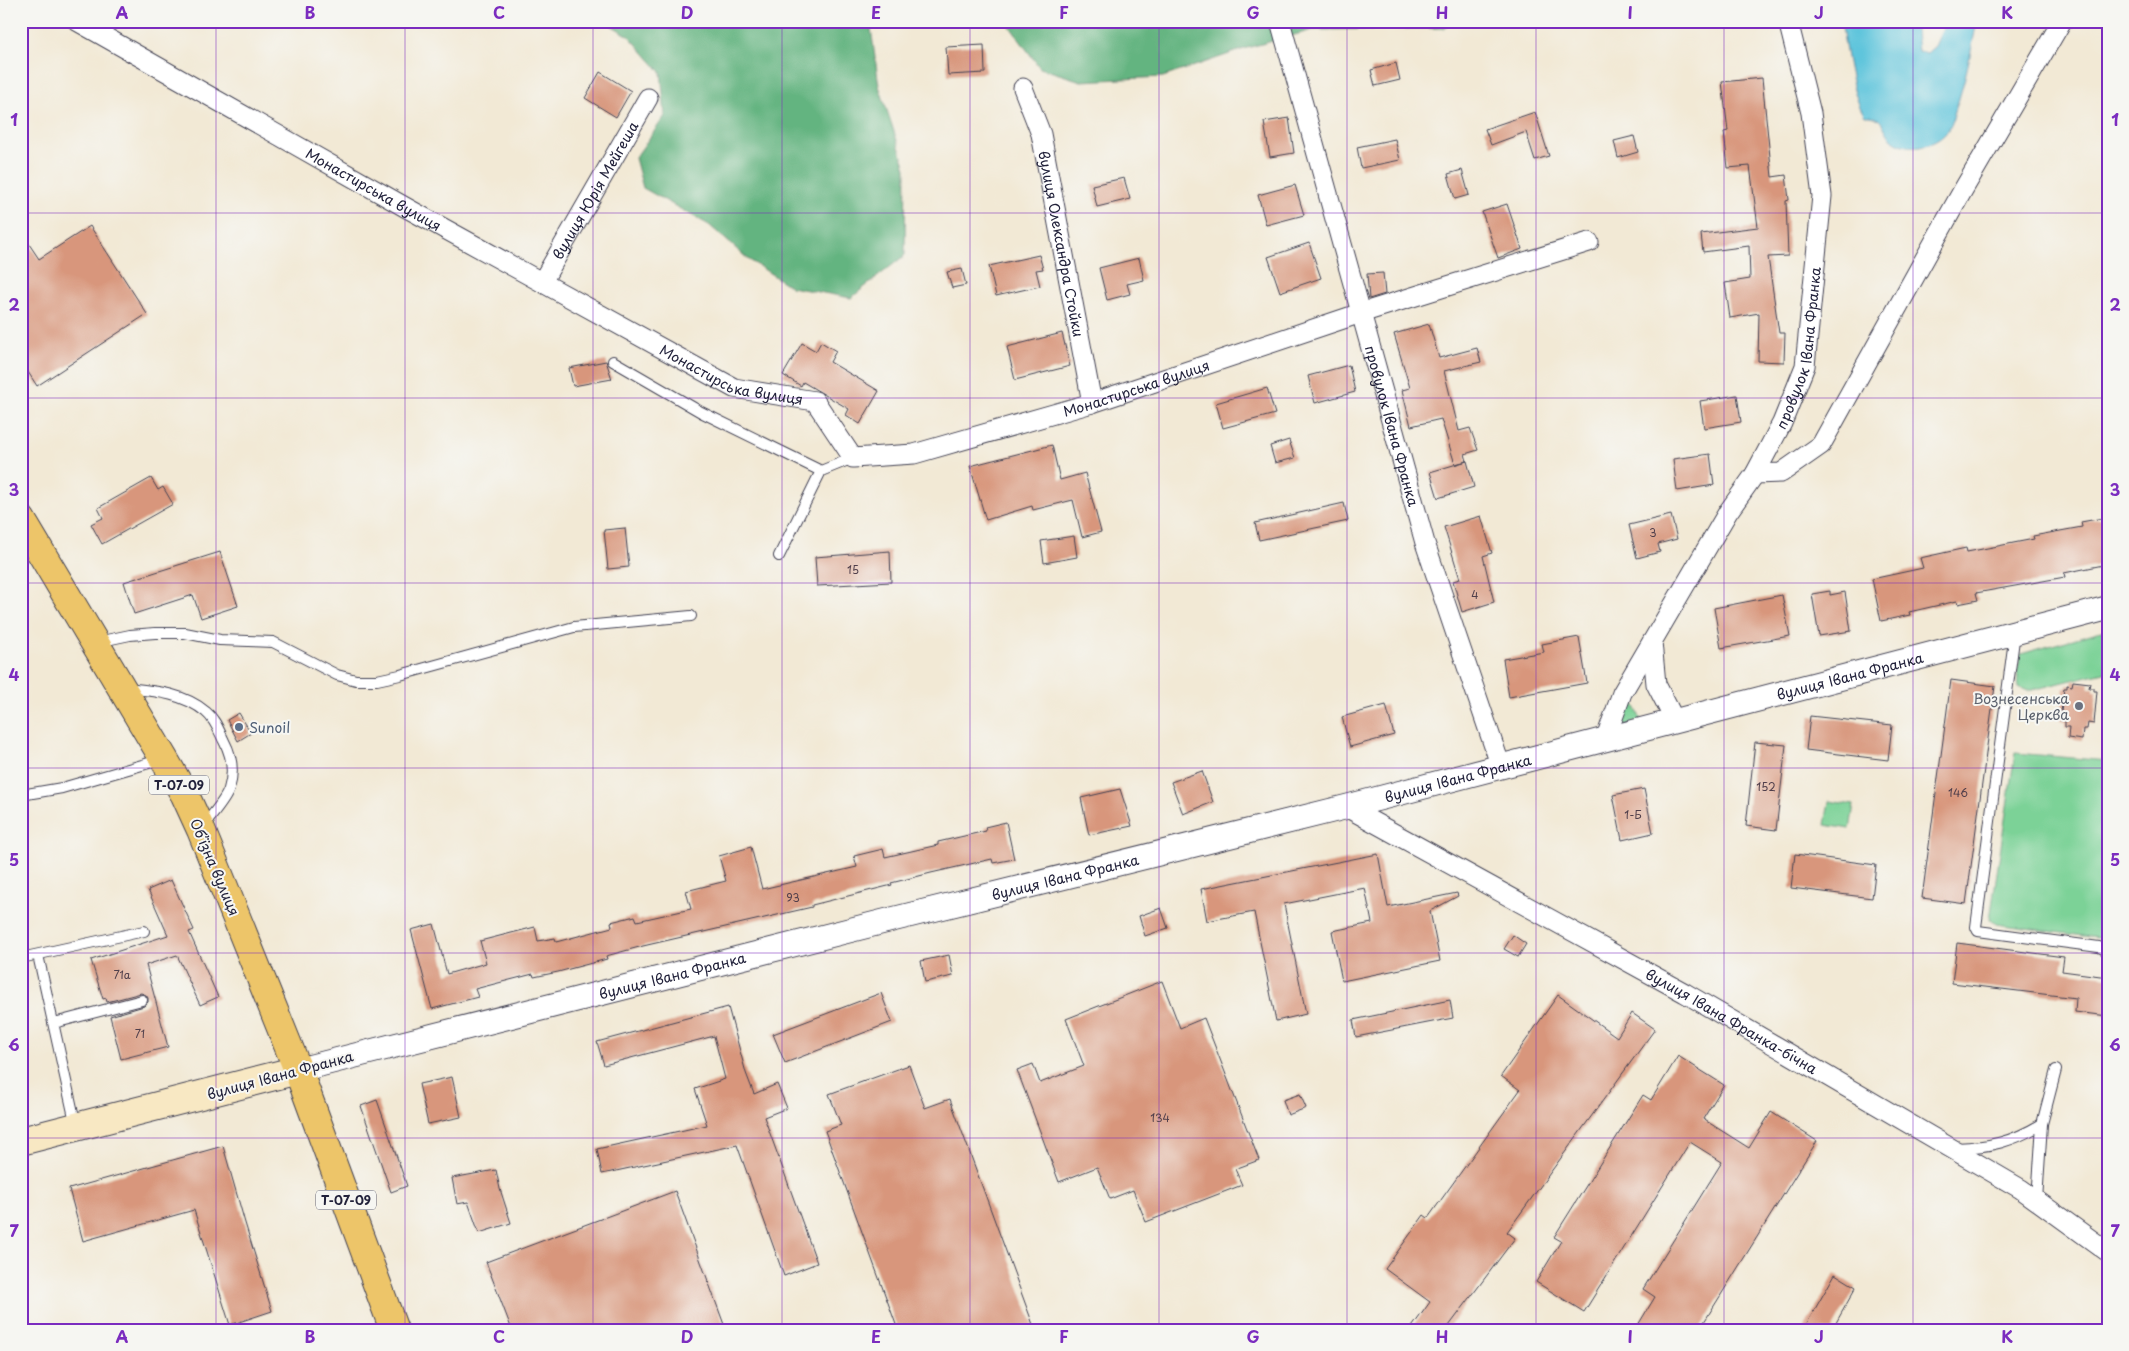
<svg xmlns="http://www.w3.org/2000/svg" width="2129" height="1351" viewBox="0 0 2129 1351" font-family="'Playpen Sans',sans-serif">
  <rect width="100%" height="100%" fill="#f6f6f2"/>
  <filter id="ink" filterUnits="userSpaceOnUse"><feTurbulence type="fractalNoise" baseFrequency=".02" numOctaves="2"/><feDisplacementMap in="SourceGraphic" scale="10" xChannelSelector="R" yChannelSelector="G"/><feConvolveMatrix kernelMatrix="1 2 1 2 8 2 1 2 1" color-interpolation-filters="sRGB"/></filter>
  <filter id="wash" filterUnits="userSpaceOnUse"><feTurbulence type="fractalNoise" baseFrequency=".0096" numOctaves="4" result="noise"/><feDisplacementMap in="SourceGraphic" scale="20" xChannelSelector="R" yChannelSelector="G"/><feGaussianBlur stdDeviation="1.12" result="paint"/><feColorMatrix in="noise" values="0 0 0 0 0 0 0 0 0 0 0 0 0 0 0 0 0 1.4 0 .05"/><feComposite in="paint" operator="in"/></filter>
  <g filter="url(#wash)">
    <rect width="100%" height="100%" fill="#f2e9d5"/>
    <path fill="#7bd297" stroke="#4e7a69" d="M2108,629V671L2028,691L2019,687L2017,672L2021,654Z
      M1629,693L1641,720L1612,731Z
      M2015,753L2108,761V924L2105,939L1996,924L1990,919Z
      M1829,801L1854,805L1850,829L1825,825Z"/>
    <path fill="#64b480" stroke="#436b5e" d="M604,21H870L879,86L906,168L905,255L851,298L791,287L748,259L709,225L643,188L635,158L665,116L661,72L629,36Z
      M1006,21H1453L1445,28L1313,30L1247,48L1163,77L1081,81L1040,68Z"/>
    <path fill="#5ec5dc" stroke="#40748c" d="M1841,21H1915L1918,51L1927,53L1935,46L1946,21H1977C1971,52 1965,82 1955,111C1953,117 1952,124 1949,129C1939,145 1914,151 1898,143C1881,135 1887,114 1865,116C1852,98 1845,45 1841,21Z"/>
    <g id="blocks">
      <path fill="#d8967b" d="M984,45L985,73L948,75L946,47Z
        M1396,63L1400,80L1375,86L1371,70Z
        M600,72L631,91L616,117L585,98Z
        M1762,78L1772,177L1786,175L1789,200L1786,201L1788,256L1768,257L1779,333H1785L1784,362L1758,361L1759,313L1730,318L1725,283L1750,279L1749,246L1703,252L1701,234L1758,227L1750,166L1728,168L1724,132L1728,131L1722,82Z
        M1535,112L1549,156L1535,160L1526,132L1491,145L1485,129Z
        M1289,118L1294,153L1270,157L1264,122Z
        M1634,136L1638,152L1618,158L1614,141Z
        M1395,139L1400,160L1361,168L1357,147Z
        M1462,170L1469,195L1455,199L1448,174Z
        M1124,178L1130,199L1097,207L1092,185Z
        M1295,185L1304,215L1266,225L1258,195Z
        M1507,204L1522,249L1498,258L1482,212Z
        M90,226L147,314L37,386L21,361V232L39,259Z
        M1309,243L1321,278L1280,292L1268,257Z
        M1039,255L1043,269L1036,270L1040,286L996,296L989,266Z
        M1139,258L1144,280L1127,284L1130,294L1107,300L1099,268Z
        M962,269L966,285L952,288L947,272Z
        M1383,273L1385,294L1369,299L1367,274Z
        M1429,324L1439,358L1477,348L1481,362L1444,371L1459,431L1470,428L1478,450L1465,454L1467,461L1455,464L1441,419L1411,426L1402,390L1410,388L1394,334Z
        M1062,333L1070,366L1015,380L1007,347Z
        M821,342L836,351L830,362L879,391L860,424L846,415L849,409L803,382L801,386L783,375L802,343L816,351Z
        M606,361L612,379L573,386L569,368Z
        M1349,365L1355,392L1315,403L1308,376Z
        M1267,388L1275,414L1223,428L1216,403Z
        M1737,395L1741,422L1704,428L1700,401Z
        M1289,440L1295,458L1275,463L1270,446Z
        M1052,445L1060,480L1085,473L1101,532L1082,537L1073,500L1033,510L1032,506L986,520L970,466Z
        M1710,454L1714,485L1677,491L1673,459Z
        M1467,461L1474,487L1438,498L1430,472Z
        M151,478L158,490L163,487L173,504L102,544L91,524L103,518L98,508Z
        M1344,503L1348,521L1259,540L1255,523Z
        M1671,515L1677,539L1658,544L1660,552L1637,558L1629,525Z
        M1481,516L1492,553L1483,556L1494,602L1462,612L1453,581L1460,579L1444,527Z
        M2108,517V564L2064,573L2065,577L1976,593L1978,600L1958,604L1957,601L1909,612L1910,615L1881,621L1872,579L1923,568L1920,558L1966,548L1967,552L2034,539L2033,536L2082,527L2081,522Z
        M625,528L629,567L608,569L604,530Z
        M1074,536L1077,557L1044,563L1041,541Z
        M890,551L891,582L817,586L815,557Z
        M220,552L238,606L201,618L193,595L134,614L124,582Z
        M1830,591V595L1845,592L1851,631L1819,636L1812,594Z
        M1782,595L1790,636L1721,648L1714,608Z
        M1579,637L1587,683L1509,697L1503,659L1544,652L1542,644Z
        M1951,680L1995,686L1966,904L1922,898Z
        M2073,681L2090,683L2089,688H2094V691H2097L2094,724L2088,723L2087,729H2083L2082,740L2068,738L2069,727H2065V721L2060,720L2064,688H2067V685L2072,686Z
        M1386,705L1394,735L1350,747L1342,717Z
        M239,713L251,733L238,741L227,720Z
        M1810,716L1892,725L1888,760L1806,750Z
        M1755,742L1786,745L1776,830L1746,826Z
        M1202,771L1213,802L1183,814L1171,782Z
        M1120,789L1132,826L1089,835L1081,798Z
        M1644,789L1653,833L1622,840L1613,795Z
        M1006,822L1014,859L993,863L992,859L931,873L891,883L892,885L812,905V907L643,946L606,956L607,959L558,972L534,977L533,974L475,989L478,997L432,1009L411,930L434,924L447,974L486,963L480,941L535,927L538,941L555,938L556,942L612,927L611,922L635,916L637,921L691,909L686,891L726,881L719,856L751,847L762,889L857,867L854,856L883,849L885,857L938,845V842L986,831L985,827Z
        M1378,854L1388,907L1457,893L1458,896L1430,911L1440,961L1342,981L1332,931L1372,923L1365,888L1284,904L1306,1014L1276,1021L1254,912L1207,921L1201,889Z
        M1795,854L1876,865L1872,898L1791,888Z
        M171,880L194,930L189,932L218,997L200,1005L177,955L146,965L168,1047L121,1059L110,1016L144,1006L148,1002V998L146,995L141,993L107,1002L106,998L103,999L91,960L168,935L148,890Z
        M1161,908L1168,928L1145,936L1139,916Z
        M1513,935L1526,944L1518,957L1504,949Z
        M1957,943L2064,957L2062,971L2108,977V1016L2075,1012L2076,998L1952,983Z
        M949,955L953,976L925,982L921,961Z
        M1162,981L1180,1028L1204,1018L1259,1160L1235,1169L1242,1185L1146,1222L1133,1190L1110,1199L1097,1167L1059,1182L1017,1070L1033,1064L1040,1083L1084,1066L1066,1019Z
        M881,993L892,1022L785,1063L773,1034Z
        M1558,995L1617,1037L1632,1013L1655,1029L1507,1232L1515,1238L1446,1330H1410L1430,1302L1385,1269L1424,1215L1428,1218L1520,1090L1501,1076Z
        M1450,1000L1453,1018L1356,1037L1353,1020Z
        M728,1007L746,1073L754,1094L777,1084L787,1108L764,1117L817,1263L784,1276L737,1145L602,1174L597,1149L707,1125L695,1089L725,1079L714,1036L604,1065L597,1042Z
        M1678,1056L1724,1085L1703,1119L1749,1148L1771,1112L1817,1141L1699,1330H1635L1655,1297L1643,1289L1722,1162L1690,1142L1584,1312L1536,1282L1561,1241L1554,1237L1643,1095L1651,1100Z
        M909,1065L925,1108L950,1099L1035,1330H898L825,1131L841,1125L829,1094Z
        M452,1077L461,1117L428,1124L419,1084Z
        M1300,1094L1306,1108L1288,1115L1283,1100Z
        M377,1100L407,1186L391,1192L361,1106Z
        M223,1146L245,1223L272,1311L230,1325L194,1210L83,1241L69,1189Z
        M496,1170L500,1189L511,1223L479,1233L468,1202L457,1204L452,1178Z
        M675,1191L726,1330H512L486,1262Z
        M1835,1274L1856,1287L1832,1330H1803Z"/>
    </g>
  </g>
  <g filter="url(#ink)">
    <use href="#blocks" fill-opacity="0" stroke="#414052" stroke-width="1"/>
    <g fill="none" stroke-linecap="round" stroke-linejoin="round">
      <g stroke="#414052" stroke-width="12">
        <path id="service" d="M613,361L701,412L821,471L853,458
          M779,556L821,471
          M2015,632L1976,927L1978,931L2099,947L2108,951
          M97,642L130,635L155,633H185L220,640L273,642L337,675L356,680H377L400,675L574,627L691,616
          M126,688C154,691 184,693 206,712C215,719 219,731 224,741C232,756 234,773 229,789C226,800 210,817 203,827
          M21,795L62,788L163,759
          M38,955L76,1126
          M21,958L144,931
          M54,1023L142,1000
          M1956,1148C1991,1147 2012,1142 2042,1124L2056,1070
          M2037,1200L2042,1124"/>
      </g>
      <g stroke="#414052" stroke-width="21">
        <g id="minor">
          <path id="s1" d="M77,21L405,207L734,388L815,401L853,458L914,454L1092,403L1361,313L1589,242"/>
          <path id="s2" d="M1280,21L1425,543L1501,767"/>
          <path id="s3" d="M1023,88L1041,134L1092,403"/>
          <path id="s4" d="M542,282L648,98"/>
          <path d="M1755,474L1781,473L1821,445L1963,190L2062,21"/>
          <path d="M1652,642L1656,684L1675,721"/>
          <path id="s5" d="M1605,740L1622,693L1728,512L1755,474L1782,423L1805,366L1822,196L1811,113L1788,21"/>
          <path id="s6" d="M1346,807L1685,993L2021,1189L2108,1252"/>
        </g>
      </g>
      <g stroke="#414052" stroke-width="26">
        <g id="tertiary">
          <path id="s7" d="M298,1070L890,920L1346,807L2108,608"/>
        </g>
      </g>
      <g stroke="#414052" stroke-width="30">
        <path id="secondary" d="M21,1141L298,1070"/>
      </g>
      <g stroke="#414052" stroke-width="30">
        <path id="primary" d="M21,519L164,759L185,795L201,830L298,1070L394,1330"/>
      </g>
      <use href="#service" stroke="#fff" stroke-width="10"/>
      <use href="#minor" stroke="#fff" stroke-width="19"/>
      <use href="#tertiary" stroke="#fff" stroke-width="24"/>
      <use href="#secondary" stroke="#f8e8c3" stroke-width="28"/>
      <use href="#primary" stroke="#edc569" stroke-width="28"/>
    </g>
  </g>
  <path fill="none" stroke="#7b2cbf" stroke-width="1" stroke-opacity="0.55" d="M216,21V1330M405,21V1330M593,21V1330M782,21V1330M970,21V1330M1159,21V1330M1347,21V1330M1536,21V1330M1724,21V1330M1913,21V1330M21,213H2108M21,398H2108M21,583H2108M21,768H2108M21,953H2108M21,1138H2108"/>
  <circle fill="#6b7280" stroke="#f6f6f2" stroke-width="2" cx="2079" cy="706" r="5"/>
  <circle fill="#5c6f8a" stroke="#f6f6f2" stroke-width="2" cx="239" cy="727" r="5"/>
  <g text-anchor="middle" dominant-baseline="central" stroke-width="4" stroke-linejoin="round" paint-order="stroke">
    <g font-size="11" fill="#503f4b">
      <text x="1653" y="532">3</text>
      <text x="853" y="569">15</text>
      <text x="1475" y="594">4</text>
      <text x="1766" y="786">152</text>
      <text x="1958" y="792">146</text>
      <text x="1633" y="814">1-Б</text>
      <text x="793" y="897">93</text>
      <text x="122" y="974">71а</text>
      <text x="140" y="1033">71</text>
      <text x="1160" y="1117">134</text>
    </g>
    <g fill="#f6f6f2" stroke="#626272" stroke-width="1">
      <rect x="149" y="775.5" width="60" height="19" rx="4"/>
      <rect x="316" y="1190.5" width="60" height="19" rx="4"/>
    </g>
    <g font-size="12" font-weight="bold" fill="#22223b">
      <text x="179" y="785">Т-07-09</text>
      <text x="346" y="1200">Т-07-09</text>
    </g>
    <g font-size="14" fill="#22223b" stroke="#f6f6f2">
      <text stroke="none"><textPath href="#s1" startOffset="341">Монастирська вулиця</textPath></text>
      <text stroke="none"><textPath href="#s4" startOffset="106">вулиця Юрія Мейгеша</textPath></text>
      <text stroke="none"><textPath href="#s3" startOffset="161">вулиця Олександра Стойки</textPath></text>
      <text stroke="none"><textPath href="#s5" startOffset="442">провулок Івана Франка</textPath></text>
      <text stroke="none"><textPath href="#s1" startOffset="746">Монастирська вулиця</textPath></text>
      <text stroke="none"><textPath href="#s1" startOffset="1196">Монастирська вулиця</textPath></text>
      <text stroke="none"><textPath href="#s2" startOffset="420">провулок Івана Франка</textPath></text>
      <text stroke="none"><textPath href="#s7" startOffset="1601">вулиця Івана Франка</textPath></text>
      <text stroke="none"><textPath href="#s7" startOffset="1196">вулиця Івана Франка</textPath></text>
      <text transform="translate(215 867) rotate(67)">Обʼїзна вулиця</text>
      <text stroke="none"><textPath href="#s7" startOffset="791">вулиця Івана Франка</textPath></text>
      <text stroke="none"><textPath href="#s7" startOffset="386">вулиця Івана Франка</textPath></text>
      <text stroke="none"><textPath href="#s6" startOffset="441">вулиця Івана Франка-бічна</textPath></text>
      <text transform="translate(280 1075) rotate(-15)">вулиця Івана Франка</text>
    </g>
    <g font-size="14" fill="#5b616d" stroke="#f6f6f2" text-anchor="end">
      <text x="2069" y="698">Вознесенська<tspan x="2069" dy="16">Церква</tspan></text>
    </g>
    <g font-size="14" fill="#4e5e75" stroke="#f6f6f2" text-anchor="start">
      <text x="249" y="727">Sunoil</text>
    </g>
  </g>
  <rect width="2129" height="1351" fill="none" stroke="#f6f6f2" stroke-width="55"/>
  <rect x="28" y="28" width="2074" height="1296" fill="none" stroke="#7b2cbf" stroke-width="2"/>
  <g font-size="16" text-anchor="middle" font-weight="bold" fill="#7b2cbf">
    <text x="122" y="19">A</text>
    <text x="310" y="19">B</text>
    <text x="499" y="19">C</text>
    <text x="687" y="19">D</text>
    <text x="876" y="19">E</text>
    <text x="1064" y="19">F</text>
    <text x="1253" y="19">G</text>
    <text x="1442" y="19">H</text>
    <text x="1630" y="19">I</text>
    <text x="1819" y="19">J</text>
    <text x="2007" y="19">K</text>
    <text x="14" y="126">1</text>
    <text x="2115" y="126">1</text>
    <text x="14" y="311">2</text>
    <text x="2115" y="311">2</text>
    <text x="14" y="496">3</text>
    <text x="2115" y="496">3</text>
    <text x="14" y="681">4</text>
    <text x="2115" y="681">4</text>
    <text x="14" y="866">5</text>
    <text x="2115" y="866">5</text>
    <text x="14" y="1051">6</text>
    <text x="2115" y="1051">6</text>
    <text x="14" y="1237">7</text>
    <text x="2115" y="1237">7</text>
    <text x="122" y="1343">A</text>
    <text x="310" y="1343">B</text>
    <text x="499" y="1343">C</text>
    <text x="687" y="1343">D</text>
    <text x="876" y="1343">E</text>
    <text x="1064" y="1343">F</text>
    <text x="1253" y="1343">G</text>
    <text x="1442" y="1343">H</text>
    <text x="1630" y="1343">I</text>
    <text x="1819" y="1343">J</text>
    <text x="2007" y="1343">K</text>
  </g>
</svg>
